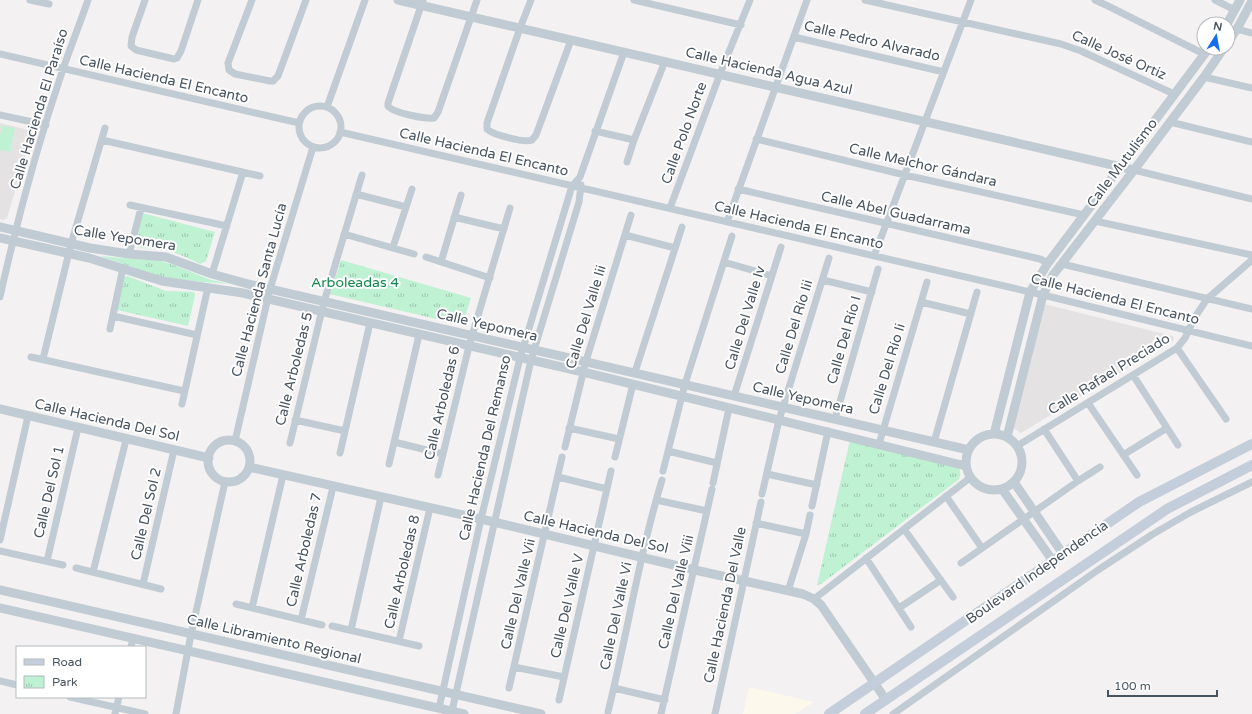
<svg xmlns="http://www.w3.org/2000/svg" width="1252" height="714" viewBox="0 0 1252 714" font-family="'Varela Round',sans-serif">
  <defs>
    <pattern id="park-tufts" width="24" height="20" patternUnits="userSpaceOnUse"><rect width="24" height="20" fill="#bff1d3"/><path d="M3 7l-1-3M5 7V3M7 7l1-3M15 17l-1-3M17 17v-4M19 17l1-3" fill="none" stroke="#9dc6af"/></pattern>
  </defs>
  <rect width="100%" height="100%" fill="#f3f1f1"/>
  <path fill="#fdf8ec" d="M749,687L814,702L795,714H743Z"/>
  <path fill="#e5e2e3" d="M0,123L29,130L32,134L7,218L3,220L0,219Z
    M1044,304L1173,336L1174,340L1021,433L1013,428Z"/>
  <path fill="url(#park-tufts)" d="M142,213L215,232L206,261L200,264C188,258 175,252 162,249C153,248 141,250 134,245Z
    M99,256L160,261L174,265L211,280L231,284L190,281L162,277Z
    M341,260L471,298L462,325L330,294Z
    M127,276L166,291L194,292L195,295L188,326L117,310L124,277Z
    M850,440L958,465C960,471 962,475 958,480L821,584L817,585Z"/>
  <path fill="#bff1d3" d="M2,126L15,128L10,152L0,150V135Z"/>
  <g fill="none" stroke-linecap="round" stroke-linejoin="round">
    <path stroke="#c1cbd3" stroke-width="7" d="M30,0L49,4
      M145,0L132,37L131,46L136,50L174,59L177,58L181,51L198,0
      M252,0L228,63L229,70L235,74L270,81H273L278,76L306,0
      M423,0L388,103V106C393,113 425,119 434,118L438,112L477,0
      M531,0L520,28L487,123V129C493,135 525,143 532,140L536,135L571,40
      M634,0L741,25
      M865,0L1061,44L1081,51L1174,94
      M1095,0L1108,6L1204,54
      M1215,0L1235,10
      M1237,29L1252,33
      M794,37L944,72
      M0,54L299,123
      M1204,77L1252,88
      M299 127a21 21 0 1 1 42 0a21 21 0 1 1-42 0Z
      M327,107L365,0
      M0,115L46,125
      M1170,122L1252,142
      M595,131L634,140
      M340,132L1043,295L1252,346
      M756,139L905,175L1084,215
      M102,140L260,176
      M627,162L634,140L665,61
      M1134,170L1252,199
      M738,189L1040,259L1048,263
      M356,194L406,207
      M130,205L227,226
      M670,208L720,74L750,0
      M454,217L504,229
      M1095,221L1252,255
      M727,222L807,0
      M344,234L414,254
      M625,235L675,248
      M393,247L412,189
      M129,254L141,208
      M874,256L971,0
      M426,257L490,278
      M441,262L461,195
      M724,262L772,276
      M1062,264L1252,309
      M212,274L243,172
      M823,280L872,292
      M0,297C17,220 38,143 63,69C71,46 80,23 88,0
      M921,302L971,314
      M113,316L197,335
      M110,329L123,268
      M1177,348L1226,419
      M31,357L184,391
      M43,359L71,244L105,128
      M635,372L682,227
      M1133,375L1178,445
      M734,396L781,247
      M1088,403L1137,475
      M182,404L208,287
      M835,419L878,269
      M295,420L345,431
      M569,428L619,439
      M1044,429L1078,481
      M235,441L270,289L313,147
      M394,442L443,454
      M934,442L977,292
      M290,443L324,302L362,175
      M879,444L927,282
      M1017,446L1177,348L1185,338L1195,317L1207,299L1252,260
      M565,447L586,361L631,215
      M668,451L717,463
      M340,453L370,323
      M1123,455L1167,428
      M615,457L633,384
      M389,464L419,335
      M663,471L685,384L732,236
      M767,474L817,485
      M438,475L469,346L510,208
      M558,477L607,489
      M713,483L729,408
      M762,494L779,420L829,258
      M946,496L982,548
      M656,500L707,511
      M812,506L828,431
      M756,523L806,534
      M904,529L953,597
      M0,540L28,416
      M0,551L63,565
      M866,558L911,627
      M47,561L78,428
      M961,563L1078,481L1100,467
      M76,568L161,589
      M93,572L126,440
      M143,584L174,450
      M788,591L806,534L810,515
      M814,599L971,477
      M236,604L322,625
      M252,608L283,475
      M899,608L941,580
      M301,620L333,487
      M332,626L419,646
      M351,630L381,497
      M399,641L430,508
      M131,647L133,639
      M514,667L564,677
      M0,681L17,685
      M509,688L562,457
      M614,688L665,700
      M70,697L145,714
      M559,700L611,471
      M439,708L481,519L520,358L572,186L580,177L624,52
      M452,711L531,360L579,202L581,185
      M608,712C627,635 639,556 662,480
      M115,714L119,697
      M176,714L191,634L225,482
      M661,714L712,489
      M715,714L761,502
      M893,714L1098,570L1153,534L1191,512L1252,482"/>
    <path stroke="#c1cbd3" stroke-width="9" d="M398,0L1134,170
      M1227,24L1240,0
      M1228,42L1237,29L1252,1
      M0,227L90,248L129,254L166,257L212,274L248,284L969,450
      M0,238L89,258L162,281L243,293L583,372L966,466
      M0,409L209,458
      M994,434L1030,292L1048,263L1121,166L1209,48
      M966 462a28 28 0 1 1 56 0a28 28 0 1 1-56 0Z
      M1007,437L1043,295L1053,275L1134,170L1204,77L1224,48
      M208 461a21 21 0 1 1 42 0a21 21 0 1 1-42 0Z
      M249,467L481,519L695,570L803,594L814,599L821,605L886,700
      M1014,482L1063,554
      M1002,489L1053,561
      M0,590L541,714
      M0,608L464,714"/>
    <path stroke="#c3ceda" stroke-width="10" d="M829,714L1139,502L1252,444
      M865,714L1167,509L1252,465"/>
  </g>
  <g text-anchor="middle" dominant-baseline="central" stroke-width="4" stroke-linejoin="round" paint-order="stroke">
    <g font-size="14" fill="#485460" stroke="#fff">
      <text transform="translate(872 41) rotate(13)">Calle Pedro Alvarado</text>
      <text transform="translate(1119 55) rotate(24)">Calle José Ortiz</text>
      <text transform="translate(769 71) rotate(13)">Calle Hacienda Agua Azul</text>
      <text transform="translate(164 79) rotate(13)">Calle Hacienda El Encanto</text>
      <text transform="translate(39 109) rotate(-73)">Calle Hacienda El Paraíso</text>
      <text transform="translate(684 133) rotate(-70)">Calle Polo Norte</text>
      <text transform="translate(484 152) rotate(13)">Calle Hacienda El Encanto</text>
      <text transform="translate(1122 163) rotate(-53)">Calle Mutulismo</text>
      <text transform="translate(923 165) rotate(13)">Calle Melchor Gándara</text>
      <text transform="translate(896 213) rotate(13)">Calle Abel Guadarrama</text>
      <text transform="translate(799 225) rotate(13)">Calle Hacienda El Encanto</text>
      <text transform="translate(125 238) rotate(9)">Calle Yepomera</text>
      <text transform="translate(259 290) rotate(-75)">Calle Hacienda Santa Lucía</text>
      <text transform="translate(1115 299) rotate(14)">Calle Hacienda El Encanto</text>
      <text transform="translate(586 317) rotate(-73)">Calle Del Valle Iii</text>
      <text transform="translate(745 318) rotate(-73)">Calle Del Valle Iv</text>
      <text transform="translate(487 325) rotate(13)">Calle Yepomera</text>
      <text transform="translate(794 327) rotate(-73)">Calle Del Río Iii</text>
      <text transform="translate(844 340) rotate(-74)">Calle Del Río I</text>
      <text transform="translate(294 369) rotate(-76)">Calle Arboledas 5</text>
      <text transform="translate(887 369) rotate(-73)">Calle Del Río Ii</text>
      <text transform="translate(1109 374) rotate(-32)">Calle Rafael Preciado</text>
      <text transform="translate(803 398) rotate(13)">Calle Yepomera</text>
      <text transform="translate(442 403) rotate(-77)">Calle Arboledas 6</text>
      <text transform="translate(107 420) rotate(13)">Calle Hacienda Del Sol</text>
      <text transform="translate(485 448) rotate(-77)">Calle Hacienda Del Remanso</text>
      <text transform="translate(49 492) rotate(-77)">Calle Del Sol 1</text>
      <text transform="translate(146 514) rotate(-77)">Calle Del Sol 2</text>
      <text transform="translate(596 532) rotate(13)">Calle Hacienda Del Sol</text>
      <text transform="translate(304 550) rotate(-77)">Calle Arboledas 7</text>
      <text transform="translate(402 572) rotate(-77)">Calle Arboledas 8</text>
      <text transform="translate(1037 572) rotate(-35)">Boulevard Independencia</text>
      <text transform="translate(676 592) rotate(-77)">Calle Del Valle Viii</text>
      <text transform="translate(518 594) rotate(-77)">Calle Del Valle Vii</text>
      <text transform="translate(725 605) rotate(-78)">Calle Hacienda Del Valle</text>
      <text transform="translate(567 606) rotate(-77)">Calle Del Valle V</text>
      <text transform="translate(616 616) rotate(-78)">Calle Del Valle Vi</text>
      <text transform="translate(274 639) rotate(13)">Calle Libramiento Regional</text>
    </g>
    <g font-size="14" fill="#14864e" stroke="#fff">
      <text x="355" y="282">Arboleadas 4</text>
    </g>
  </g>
  <rect x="16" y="646" width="130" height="52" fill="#ffffff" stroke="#b6bbbf"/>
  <rect x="24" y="659" width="20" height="6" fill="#c3ceda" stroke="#b6bbbf"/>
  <text x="52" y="666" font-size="12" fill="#485460">Road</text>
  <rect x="24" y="676" width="20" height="12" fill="url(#park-tufts)" stroke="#b6bbbf"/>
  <text x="52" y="686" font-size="12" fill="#485460">Park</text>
  <g transform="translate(1216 36) rotate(11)"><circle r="19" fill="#ffffff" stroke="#b6bbbf"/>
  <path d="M0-3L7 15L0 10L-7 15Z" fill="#126eec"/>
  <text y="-6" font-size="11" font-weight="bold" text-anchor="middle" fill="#485460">N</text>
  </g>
  <path d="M1108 690v6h109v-6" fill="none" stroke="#485460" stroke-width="2"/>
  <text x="1114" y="690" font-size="12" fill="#485460" stroke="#ffffff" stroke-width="3" paint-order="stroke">100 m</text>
</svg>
